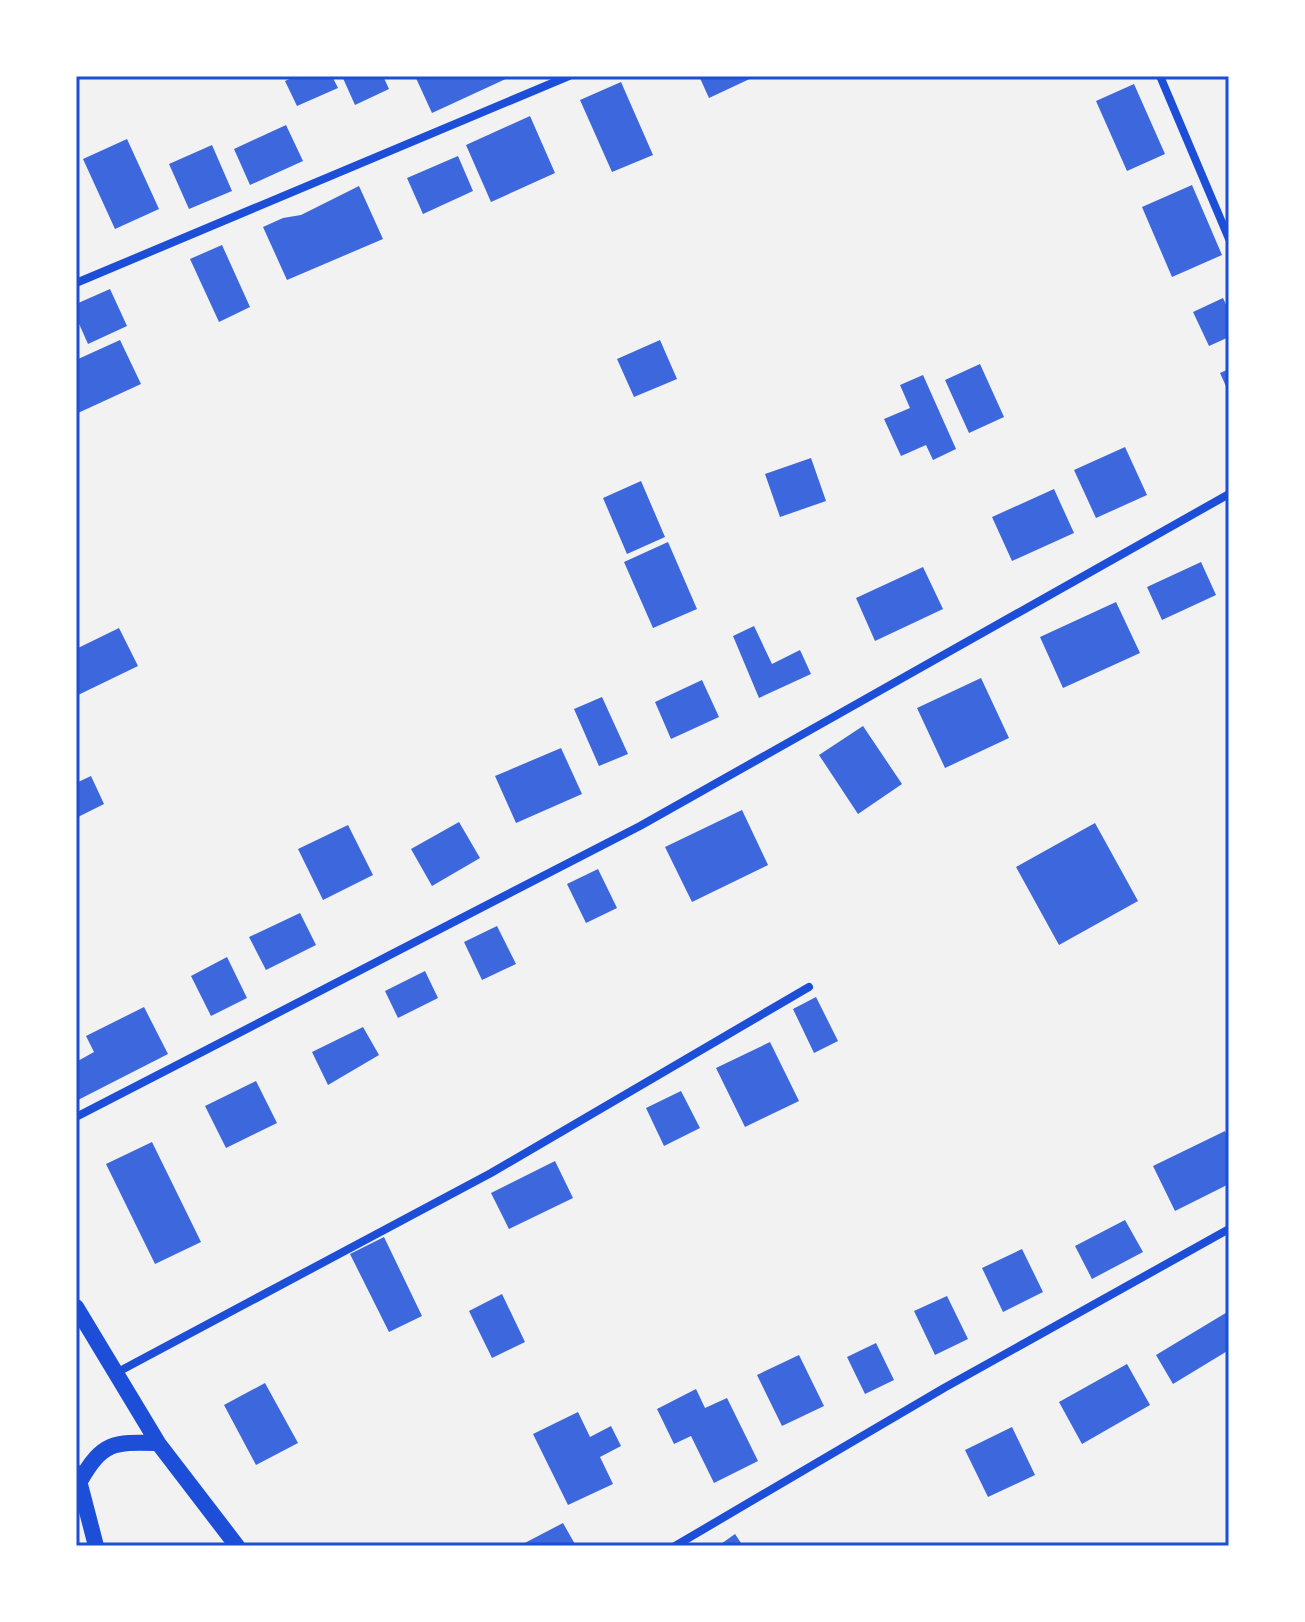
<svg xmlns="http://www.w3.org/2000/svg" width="1305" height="1622" viewBox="0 0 1305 1622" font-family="Literata,serif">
  <rect width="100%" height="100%" fill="#f2f2f2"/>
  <path fill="#3d67dc" d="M296,76H332L338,88L297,106L285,81Z
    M342,76H383L389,89L355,105Z
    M415,76H512L432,113Z
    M699,76H756L709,98Z
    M621,82L653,155L612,172L580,100Z
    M1134,84L1165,154L1127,171L1096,101Z
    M530,116L555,173L491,202L466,145Z
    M286,125L303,161L250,185L234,149Z
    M127,139L159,209L115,229L83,159Z
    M212,145L232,191L189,209L169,164Z
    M458,156L473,191L423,214L407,178Z
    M1192,185L1222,255L1172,277L1142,207Z
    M359,186L383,239L287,280L263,227L283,218L301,215Z
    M222,245L250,307L219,322L190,259Z
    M110,289L127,326L88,344L76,317V304Z
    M1223,298L1229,311V337L1209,346L1193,312Z
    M120,340L141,384L78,413L76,360Z
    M660,340L677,379L634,397L617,359Z
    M980,364L1004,417L969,433L945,380Z
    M1229,369V393L1220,373Z
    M923,375L956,449L933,460L926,445L901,456L884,419L910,408L900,385Z
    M1125,447L1147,495L1096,518L1074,470Z
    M811,458L826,501L780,517L765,474Z
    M641,481L665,537L627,554L603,498Z
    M1054,489L1074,533L1012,561L992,517Z
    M668,542L697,609L653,628L624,562Z
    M1201,562L1216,595L1162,620L1147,587Z
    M923,567L943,609L875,641L856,598Z
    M1116,602L1140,653L1063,688L1040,637Z
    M754,626L772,664L800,650L811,674L759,698L733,636Z
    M119,628L138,666L76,696V649Z
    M981,678L1009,738L945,768L917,708Z
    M702,680L719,717L671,739L655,702Z
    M602,697L628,754L599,766L574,709Z
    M863,726L902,784L858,814L819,755Z
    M561,748L582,794L516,823L495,776Z
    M91,776L104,804L76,818V783Z
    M742,810L768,865L692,902L665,847Z
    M459,822L480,858L432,886L411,849Z
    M1095,823L1138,901L1059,945L1016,867Z
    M348,825L373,875L323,900L298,849Z
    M598,869L617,908L586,923L567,884Z
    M300,913L316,945L266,970L249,937Z
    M497,926L516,964L482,980L464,942Z
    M227,957L247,998L211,1016L191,976Z
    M425,971L438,998L398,1018L385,991Z
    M816,997L838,1041L814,1053L793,1009Z
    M144,1007L168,1054L76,1101V1062L94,1052L86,1036Z
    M363,1027L379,1055L328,1085L312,1052Z
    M770,1042L799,1101L745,1127L716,1068Z
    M256,1081L277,1123L226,1148L205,1106Z
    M681,1091L700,1128L664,1146L646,1108Z
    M1225,1131L1229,1140V1184L1175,1211L1153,1166Z
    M152,1142L201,1242L155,1264L106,1164Z
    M555,1161L573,1198L509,1229L491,1193Z
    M1125,1220L1143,1252L1092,1279L1075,1246Z
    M384,1237L422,1316L389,1332L350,1254Z
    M1022,1249L1043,1292L1003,1312L982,1268Z
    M502,1294L525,1342L492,1358L469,1311Z
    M947,1296L968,1339L935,1355L914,1311Z
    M1229,1311V1350L1173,1384L1156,1355Z
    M876,1343L894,1380L865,1394L847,1357Z
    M799,1355L824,1406L782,1426L757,1375Z
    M1127,1364L1150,1405L1082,1444L1059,1402Z
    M265,1383L298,1443L256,1465L224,1405Z
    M696,1389L705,1408L727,1398L758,1461L714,1483L691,1436L674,1444L657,1409Z
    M578,1412L590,1437L611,1426L621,1446L600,1457L613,1484L568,1505L533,1434Z
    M1012,1427L1035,1475L988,1497L965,1450Z
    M563,1523L576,1546H519Z
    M735,1534L743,1546H718Z"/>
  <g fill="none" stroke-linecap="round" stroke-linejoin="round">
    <path stroke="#1d4ed8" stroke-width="8" d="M1160,76L1229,239
      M76,283L569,76
      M76,1117L640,826L1229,494
      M116,1373L491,1173L809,987
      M675,1546L944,1388L1229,1229"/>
    <path stroke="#1d4ed8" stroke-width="16" d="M76,1307L158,1443L237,1546
      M77,1473L96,1546
      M80,1481C103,1441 114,1442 158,1443"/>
  </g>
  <rect width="1305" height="1622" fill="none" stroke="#ffffff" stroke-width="156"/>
  <rect x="78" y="78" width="1149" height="1466" fill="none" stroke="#1d4ed8" stroke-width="3"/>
</svg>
